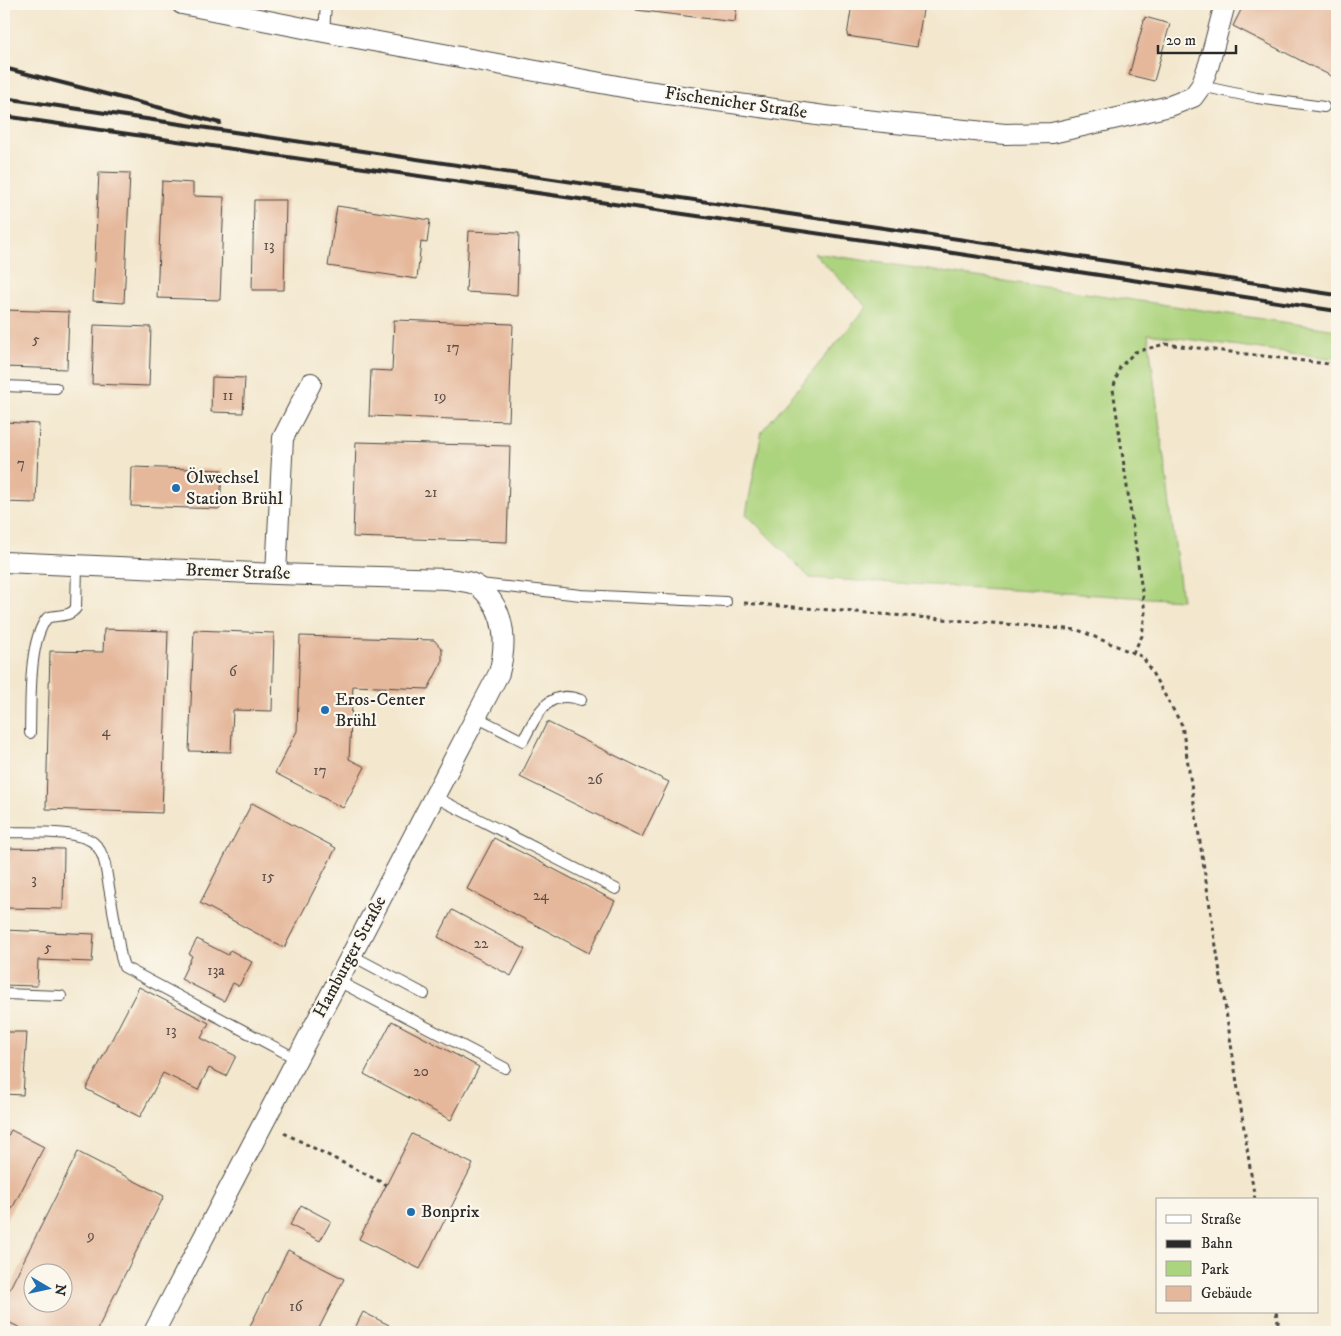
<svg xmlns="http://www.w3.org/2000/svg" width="1341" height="1336" viewBox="0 0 1341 1336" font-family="'IM FELL DW Pica',serif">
  <rect width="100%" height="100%" fill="#fbf7ec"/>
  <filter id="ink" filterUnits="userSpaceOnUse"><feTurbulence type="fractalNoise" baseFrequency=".02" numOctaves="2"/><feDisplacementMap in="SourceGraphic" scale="10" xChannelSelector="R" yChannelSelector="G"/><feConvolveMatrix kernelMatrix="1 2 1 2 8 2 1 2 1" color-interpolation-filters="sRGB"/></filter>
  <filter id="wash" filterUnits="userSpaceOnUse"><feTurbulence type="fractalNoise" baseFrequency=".0096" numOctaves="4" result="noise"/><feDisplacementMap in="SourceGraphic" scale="20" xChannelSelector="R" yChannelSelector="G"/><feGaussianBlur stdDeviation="1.12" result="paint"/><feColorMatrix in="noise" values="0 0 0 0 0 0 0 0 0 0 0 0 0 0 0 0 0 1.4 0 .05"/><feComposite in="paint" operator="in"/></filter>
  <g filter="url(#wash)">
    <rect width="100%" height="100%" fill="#f3e7cd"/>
    <path fill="#acd37d" stroke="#6c7f54" d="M814,253L1337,330V359L1148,334L1182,600L810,578L746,514L762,431L867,307Z"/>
    <g id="blocks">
      <path fill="#e5b89b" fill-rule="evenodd" d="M637,4H737L735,22L636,10Z
        M852,4H924L917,47L847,36Z
        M1244,4H1337V79L1233,26Z
        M1145,17L1170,24L1154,81L1129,75Z
        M99,172L130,173L124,303L93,301Z
        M162,181L193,183V196L224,197L220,300L157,298Z
        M254,200H286L284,290H252Z
        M337,206L430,220L427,243L421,242L417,279L328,266Z
        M469,231L519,233L517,295L466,292Z
        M4,310L69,312L67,369L4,367Z
        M394,320L513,324L509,421L369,416L371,370L392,371Z
        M94,325L151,327L149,386L92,384Z
        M212,377L245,378L243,413L211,412Z
        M4,422L39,424L36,503L4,502Z
        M356,442L510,446L507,542L353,537Z
        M132,467L222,470L220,509L131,506Z
        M104,629L168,631L162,813L46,809L50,651L103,652Z
        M194,630L274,633L272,711L233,710L231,752L189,751Z
        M300,636L434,640L442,649V662L428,689L353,686L349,759L365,767L343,808L275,773L297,731Z
        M547,722L669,782L642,837L520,777Z
        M252,803L336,848L284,948L200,903Z
        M494,838L615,901L589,953L467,889Z
        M4,848L64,849L63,909L4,908Z
        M452,910L525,949L511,976L438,937Z
        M4,930L94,934L92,962L38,960L37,986L4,985Z
        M197,939L228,955L230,950L252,962L239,986L233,983L224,1001L181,979L192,956L189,954Z
        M139,987L209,1023L201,1038L236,1056L226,1076L209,1068L198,1090L163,1073L140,1117L86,1089Z
        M392,1021L479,1067L451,1120L364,1074Z
        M4,1032H27L23,1095L4,1094Z
        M11,1130L44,1147L4,1224V1140L5,1141Z
        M412,1134L473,1164L420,1269L359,1239Z
        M78,1152L164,1196L96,1332H29L4,1320V1300ZM32,1274H62V1304H32Z
        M301,1205L331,1221L320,1241L290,1225Z
        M288,1250L344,1279L317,1332H247Z
        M363,1312L389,1325L385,1332H353Z"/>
    </g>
  </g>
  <g filter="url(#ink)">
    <use href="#blocks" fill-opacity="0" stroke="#494743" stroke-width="1"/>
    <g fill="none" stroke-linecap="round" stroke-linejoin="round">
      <g stroke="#494743" stroke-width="12">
        <path id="service" d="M324,32L326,4
          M1201,86L1257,98L1324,107
          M4,386L56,388
          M480,584L581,595L726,602
          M476,717L523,741C536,717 547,687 581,700
          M30,733C31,702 28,642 47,618C57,614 69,618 76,608L77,565
          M435,797L616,889
          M4,832C25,833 78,829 94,843C100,848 103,856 105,864L121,957L124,967L297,1059
          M351,955L424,994
          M338,981L505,1068
          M4,994L61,996"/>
      </g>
      <g stroke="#494743" stroke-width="22">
        <path id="minor" d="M182,4L324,32L639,90L824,116L1005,134L1052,133L1170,106L1193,97L1201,86L1209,64L1225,4
          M4,562L276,574L447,579C455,580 464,581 471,583C478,585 485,592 489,597C507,620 506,647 499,673L154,1332
          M276,574L283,438L311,383"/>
      </g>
      <path stroke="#494743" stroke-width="3" stroke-dasharray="4 4" stroke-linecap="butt" d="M744,603L1078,630L1143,657L1182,725L1255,1200
        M1133,653L1142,636L1145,612L1113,389L1120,367L1135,352L1165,344L1337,365
        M284,1133L387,1185
        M1276,1312L1280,1332"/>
      <use href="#service" stroke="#fff" stroke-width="10"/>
      <use href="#minor" stroke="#fff" stroke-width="20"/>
      <path stroke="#2b2b2b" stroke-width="4" d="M4,68L220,123
        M4,98L1337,295
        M4,116L953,253L1337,311"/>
    </g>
  </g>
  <g fill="#1f6fb2" stroke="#fbf7ec" stroke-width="2">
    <circle cx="176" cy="488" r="5"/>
    <circle cx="325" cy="710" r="5"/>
    <circle cx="411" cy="1212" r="5"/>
  </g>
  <g text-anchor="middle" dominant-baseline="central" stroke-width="4.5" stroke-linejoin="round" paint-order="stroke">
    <g font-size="15" fill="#5a4e47">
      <text x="269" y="245">13</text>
      <text x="36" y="339">5</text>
      <text x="453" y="347">17</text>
      <text x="228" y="395">11</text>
      <text x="440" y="396">19</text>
      <text x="21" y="463">7</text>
      <text x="431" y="492">21</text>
      <text x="233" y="671">6</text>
      <text x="106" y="731">4</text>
      <text x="320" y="770">17</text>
      <text x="595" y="779">26</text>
      <text x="268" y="876">15</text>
      <text x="34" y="879">3</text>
      <text x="541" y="895">24</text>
      <text x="481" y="943">22</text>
      <text x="48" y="947">5</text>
      <text x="216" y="970">13a</text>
      <text x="171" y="1030">13</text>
      <text x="421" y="1071">20</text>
      <text x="91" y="1235">9</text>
      <text x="296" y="1306">16</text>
    </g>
    <g font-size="18" fill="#2b2b2b" stroke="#fbf7ec">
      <text transform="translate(736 103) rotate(8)">Fischenicher Straße</text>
      <text transform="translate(238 572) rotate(2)">Bremer Straße</text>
      <text transform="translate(350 957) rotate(-62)">Hamburger Straße</text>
    </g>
    <g font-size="18" fill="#2b2b2b" stroke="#fbf7ec" text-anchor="start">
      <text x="186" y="478">Ölwechsel<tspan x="186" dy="21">Station Brühl</tspan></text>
      <text x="335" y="700">Eros-Center<tspan x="335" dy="21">Brühl</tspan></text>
      <text x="421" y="1212">Bonprix</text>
    </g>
  </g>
  <rect width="1341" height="1336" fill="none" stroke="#fbf7ec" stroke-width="20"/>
  <rect x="1156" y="1198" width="162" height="115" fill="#fbf7ec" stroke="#a8a59f"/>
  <rect x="1166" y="1215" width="25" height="8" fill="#ffffff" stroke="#a8a59f"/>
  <text x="1201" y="1224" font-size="15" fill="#2b2b2b">Straße</text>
  <rect x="1166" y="1240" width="25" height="8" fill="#2b2b2b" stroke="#a8a59f"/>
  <text x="1201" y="1248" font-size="15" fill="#2b2b2b">Bahn</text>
  <rect x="1166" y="1261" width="25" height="15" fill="#acd37d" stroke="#a8a59f"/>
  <text x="1201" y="1274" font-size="15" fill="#2b2b2b">Park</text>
  <rect x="1166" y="1286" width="25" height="15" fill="#e5b89b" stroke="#a8a59f"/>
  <text x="1201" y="1298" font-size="15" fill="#2b2b2b">Gebäude</text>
  <g transform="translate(48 1288) rotate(99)"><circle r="24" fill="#fbf7ec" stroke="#a8a59f"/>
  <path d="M0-4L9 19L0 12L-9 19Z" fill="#1f6fb2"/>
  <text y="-8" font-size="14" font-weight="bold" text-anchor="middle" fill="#2b2b2b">N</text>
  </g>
  <path d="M1158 45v8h78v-8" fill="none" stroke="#2b2b2b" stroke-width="2.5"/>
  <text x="1166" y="45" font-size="15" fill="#2b2b2b" stroke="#fbf7ec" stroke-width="4" paint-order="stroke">20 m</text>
</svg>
